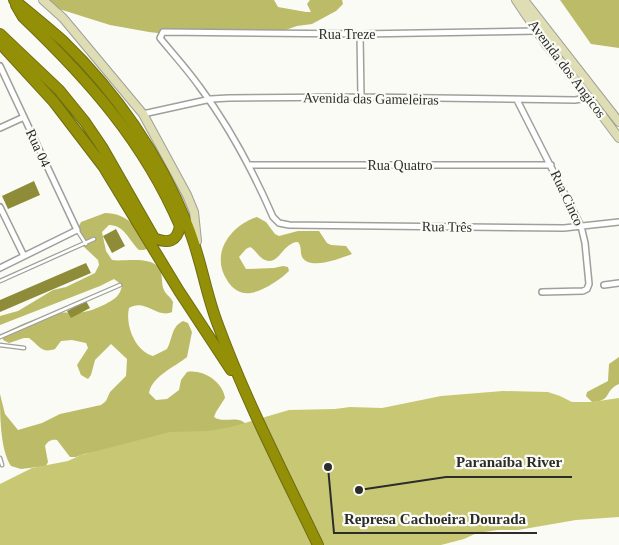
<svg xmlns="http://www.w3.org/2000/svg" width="619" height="545" viewBox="0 0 619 545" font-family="Georgia,serif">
  <rect width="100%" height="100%" fill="#fafbf5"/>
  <path fill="#bcbb68" d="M45,0H274L278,7L306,12H311L307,4L310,0H342L343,4L336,11L312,24L297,26L274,34L183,36L149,32L110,25L59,9Z
    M560,0H619V48L591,44Z
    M105,213C127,213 140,229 149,248L144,250H139C129,241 125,225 109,225L102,232L106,251L112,260C124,262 153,255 160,270C163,276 161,284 164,290C166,295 171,297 173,302L172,312C157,319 145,298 129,308C125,325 135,351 153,356L167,349C173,338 171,327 183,321L188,323L192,332L187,357C175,367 152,376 149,393L156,400L167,399L179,390L181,380L187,372C203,369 223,382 225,398L216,412L214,417C224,424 238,414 247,425L84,454L76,457H70L57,440C51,439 48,441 45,446L48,462L46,466L21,469L11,466C0,450 0,413 0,394L5,414L18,430L42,423L60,414L101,405L106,401L110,392L126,376L127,359L111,344L95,360L91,375L88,379L81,375L77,365L88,348L86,343L72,340L61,341L55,349C41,354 39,345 29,338H24L9,343L3,340V335C18,324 38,318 57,313C63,312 69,313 76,313C88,312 99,308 109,302C117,298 121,293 122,285L114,279L100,286L0,325V316L18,311L53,290L66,287L95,273L99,265L98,260L83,246L79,226L81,222Z
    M257,217L266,222L275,234L279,236L298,231H319L327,243L331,245L346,246L352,254C341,258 310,271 302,257C300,252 302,247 298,242C283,242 279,266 265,260C259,258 256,250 250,247L246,249L239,257L246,269L274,268L283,266L288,267L289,271C280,280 258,295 245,293C238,293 230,286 227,280C210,254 230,226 257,217Z
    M619,357V384C603,391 613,401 592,402L586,396L587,392L608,381L609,364Z"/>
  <path fill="#c8c774" d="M503,391L548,392L560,396L572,402H592L619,398V517L576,520L518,530H498L477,533L464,539L441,545H0V484L32,468L68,461L81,455L170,432L208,431L231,427L289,410L335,409L350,407L382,408L441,396Z"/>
  <path fill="#8e8c39" d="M34,181L40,195L8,209L2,196Z
    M116,229L125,246L112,253L103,236Z
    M86,263L91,273L0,312V300Z
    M86,301L90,308L71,318L67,311Z"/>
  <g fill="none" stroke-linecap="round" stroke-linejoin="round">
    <g stroke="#9fa09b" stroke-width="5">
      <path id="lane" d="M77,230L86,244
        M0,281L94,239
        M0,337L120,285
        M0,345L24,348
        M0,458L2,465"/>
    </g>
    <g stroke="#9fa09b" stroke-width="8">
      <path id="street" d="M538,31L360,34L163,32L160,38C173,54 187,69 199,86C229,126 253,171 273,217L279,223L289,225L564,228L619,222
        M360,34L361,97
        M0,66L77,230L0,268
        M517,100L581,226L585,243L589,284L587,289L583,291L542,292
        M143,114L211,99L229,98L361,97L575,100L599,96
        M0,128L24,117
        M249,165H551
        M0,207L24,256
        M604,285L619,283"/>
    </g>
    <g stroke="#9fa09b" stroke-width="10">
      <path id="secondary" d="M43,0L63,18L143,114L187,195L194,212L197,241
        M516,0L547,46L568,70L619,138
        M524,0L619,122"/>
    </g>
    <g stroke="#6f6c13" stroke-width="12">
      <path id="highway" d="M14,0C30,13 47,27 63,41C116,92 160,156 187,224C201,257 205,292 218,325C246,401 283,472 318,545
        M0,34L59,90L85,122L102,147L154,238C168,244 177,242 180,226C144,142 89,80 23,17L16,5
        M0,43L54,102L103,166L179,291L231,370"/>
    </g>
    <use href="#lane" stroke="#fff" stroke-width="2.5"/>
    <use href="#street" stroke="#fff" stroke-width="5"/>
    <use href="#secondary" stroke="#dfddb4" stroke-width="8"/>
    <use href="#highway" stroke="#938f06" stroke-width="10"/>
  </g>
  <g text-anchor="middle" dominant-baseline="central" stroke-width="4.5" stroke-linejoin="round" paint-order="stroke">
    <g font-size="14" fill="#2c2c2a" stroke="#fafbf5">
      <text x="347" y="34">Rua Treze</text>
      <text transform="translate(567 69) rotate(53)">Avenida dos Angicos</text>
      <text transform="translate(371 99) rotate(1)">Avenida das Gameleiras</text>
      <text transform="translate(38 148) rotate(65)">Rua 04</text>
      <text x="400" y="165">Rua Quatro</text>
      <text transform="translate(567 198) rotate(65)">Rua Cinco</text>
      <text transform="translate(447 227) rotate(1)">Rua Três</text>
    </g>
  </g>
  <path fill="none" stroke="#2c2c2a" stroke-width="2" d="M359 490L446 477H572M328 467L334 533H537"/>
  <g fill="#2c2c2a" stroke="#fafbf5" stroke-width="2">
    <circle cx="359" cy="490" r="5"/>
    <circle cx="328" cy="467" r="5"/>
  </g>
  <g font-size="15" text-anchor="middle" font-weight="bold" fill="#2c2c2a" stroke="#fafbf5" stroke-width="4.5" stroke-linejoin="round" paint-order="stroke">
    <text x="509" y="467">Paranaíba River</text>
    <text x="435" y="524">Represa Cachoeira Dourada</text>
  </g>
</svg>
